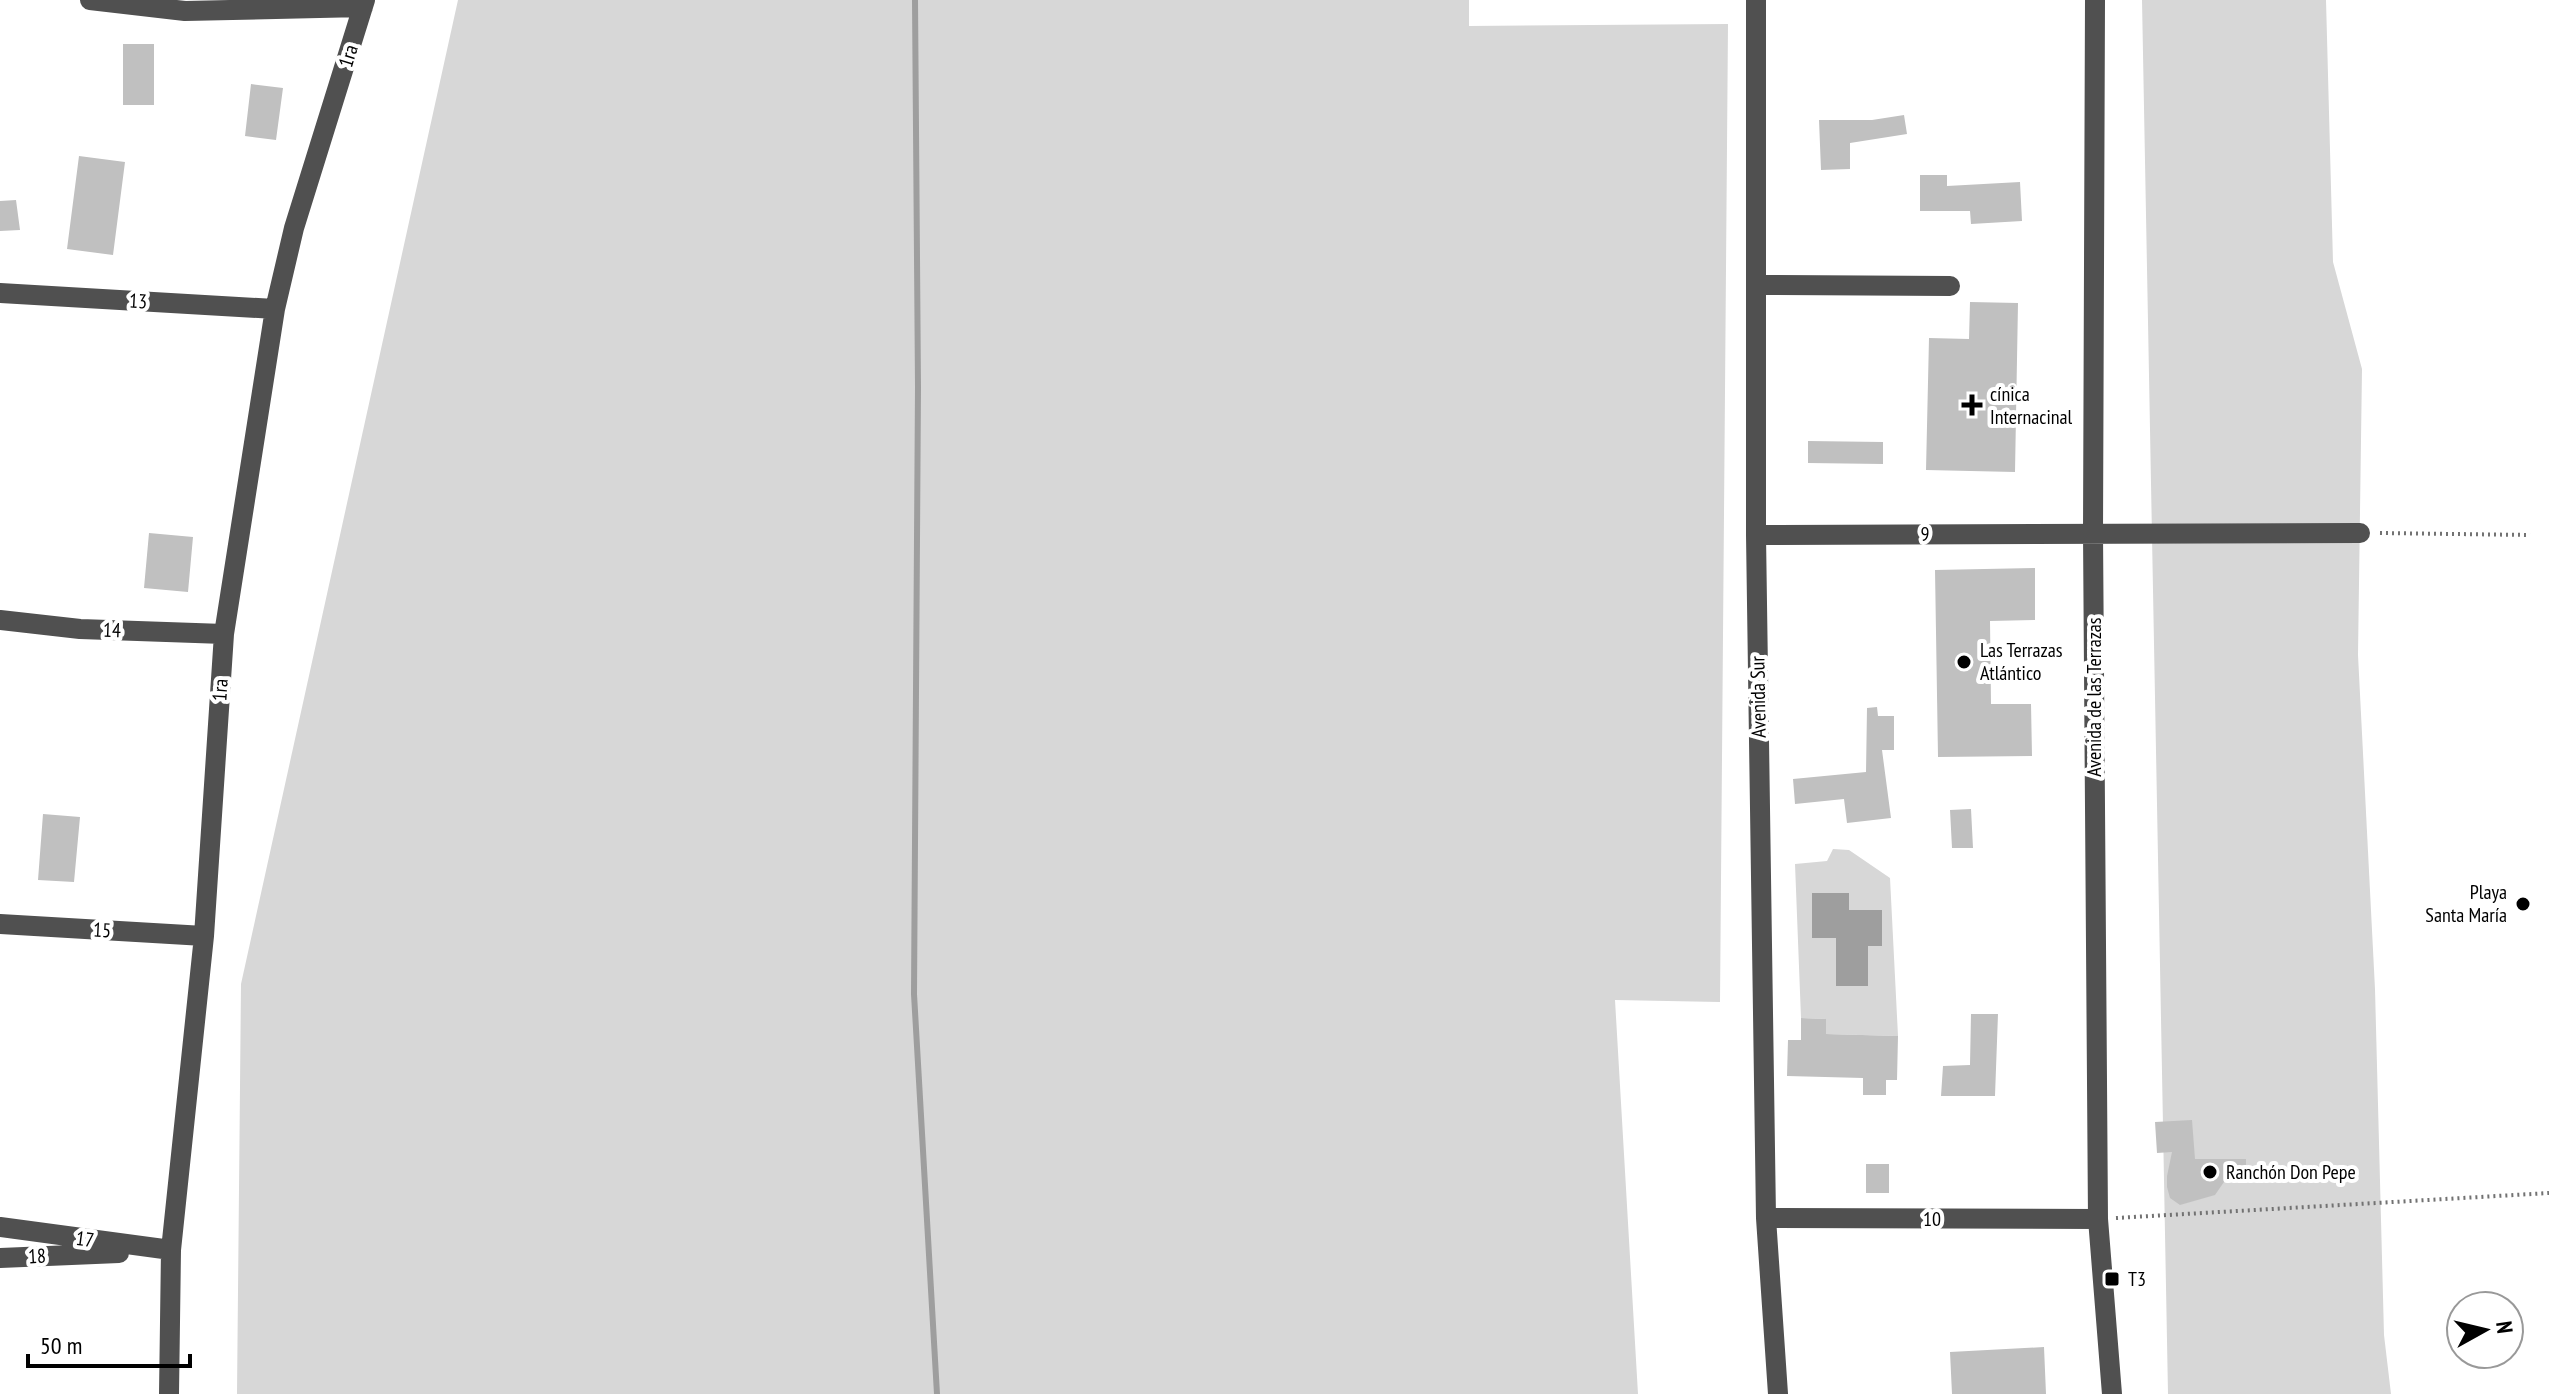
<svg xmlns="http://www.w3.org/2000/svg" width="2549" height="1394" viewBox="0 0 2549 1394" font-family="'PT Sans Narrow',sans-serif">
  <rect width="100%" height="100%" fill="#fff"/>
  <path fill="#d7d7d7" d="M458,0H1469V26L1728,24L1720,1002L1615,1000L1638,1394H237L241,984Z
    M2142,0H2326L2333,262L2362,369L2358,655L2375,989L2384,1335L2391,1394H2168Z
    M1833,849L1849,850L1890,878L1898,1036L1826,1034V1019L1801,1018L1795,864L1827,861Z"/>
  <path fill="#9e9e9e" d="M1812,893H1849V910H1882V946H1868V986H1836V938H1812Z"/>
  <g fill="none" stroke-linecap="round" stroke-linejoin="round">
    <path stroke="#9e9e9e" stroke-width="6" d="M915,0L918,387L914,994L937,1394"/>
  </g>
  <path fill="#c0c0c0" d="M123,44H154V105H123Z
    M251,84L283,88L276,140L245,136Z
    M1904,115L1907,134L1850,143V169L1821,170L1819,120H1872Z
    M79,156L125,162L113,255L67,249Z
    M1920,175H1947V186L2020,182L2022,221L1971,224L1970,211H1920Z
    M16,200L20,230L0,231V201Z
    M1970,302L2018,303L2015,472L1926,470L1929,338L1969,339Z
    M1808,441L1883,442V464L1808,463Z
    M149,533L193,537L188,592L144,588Z
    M2035,568V620L1990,621L1991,704H2031L2032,756L1938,757L1935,570Z
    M1877,707L1878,716H1894V750H1882L1891,818L1847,823L1844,799L1795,804L1793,779L1866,772L1867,708Z
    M1971,809L1973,848H1952L1950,810Z
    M43,814L80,817L74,882L38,880Z
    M1971,1014H1998L1995,1096H1941L1943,1066L1970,1065Z
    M1801,1018L1826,1019V1034L1898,1036L1897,1080H1886V1095H1863V1078L1787,1076L1788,1040H1801Z
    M2192,1120L2195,1159H2246V1178L2226,1179L2215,1195L2180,1205L2170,1198L2167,1187V1176L2172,1152L2157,1153L2155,1122Z
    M1866,1164H1889V1193H1866Z
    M2044,1347L2046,1394H1952L1950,1352Z"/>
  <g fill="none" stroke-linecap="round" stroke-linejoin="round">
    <path stroke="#727272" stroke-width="4" stroke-dasharray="2 4" stroke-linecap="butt" d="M2380,533L2530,535
      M2116,1218L2549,1193"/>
    <path stroke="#505050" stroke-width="20" d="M90,0L185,11L363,7
      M1756,0V535L1766,1218L1778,1394
      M2095,0L2093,533L2098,1219L2112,1394
      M1756,285L1950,286
      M0,293L275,309
      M1756,535L2360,533
      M0,620L80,629L224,634
      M0,924L204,936
      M1766,1218L2098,1219
      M0,1227L171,1250
      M0,1258L119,1253
      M169,1394L171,1250L204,936L224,634L275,309L294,228L365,0"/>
  </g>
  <g fill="#000" stroke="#fff" stroke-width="3">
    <path d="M1968 393h8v8h8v8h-8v8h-8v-8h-8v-8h8z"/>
    <circle cx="1964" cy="662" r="8"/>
    <circle cx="2523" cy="904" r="8"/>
    <circle cx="2210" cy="1172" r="8"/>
    <rect x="2104" y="1271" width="16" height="16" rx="4"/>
  </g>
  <g text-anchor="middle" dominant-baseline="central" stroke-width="8" stroke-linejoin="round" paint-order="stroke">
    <g font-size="20" fill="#000" stroke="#fff">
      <text transform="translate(348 56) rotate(-73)">1ra</text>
      <text transform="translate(138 301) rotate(3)">13</text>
      <text x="1925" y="534">9</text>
      <text transform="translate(112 630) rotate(2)">14</text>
      <text transform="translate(220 690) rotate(-86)">1ra</text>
      <text transform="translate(1758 697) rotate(-91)">Avenida Sur</text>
      <text transform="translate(2094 697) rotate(-90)">Avenida de las Terrazas</text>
      <text transform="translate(102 930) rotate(3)">15</text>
      <text x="1932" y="1219">10</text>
      <text transform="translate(85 1239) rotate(8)">17</text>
      <text transform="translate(37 1256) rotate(-3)">18</text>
    </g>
    <g font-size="20" fill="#000" stroke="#fff" text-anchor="start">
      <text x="1990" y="394">cínica<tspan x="1990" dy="23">Internacinal</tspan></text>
      <text x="1980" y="650">Las Terrazas<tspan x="1980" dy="23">Atlántico</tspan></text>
      <text x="2507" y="892" text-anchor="end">Playa<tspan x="2507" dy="23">Santa María</tspan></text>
      <text x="2226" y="1172">Ranchón Don Pepe</text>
      <text x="2128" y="1279">T3</text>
    </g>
  </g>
  <g transform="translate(2485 1330) rotate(82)"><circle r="38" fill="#ffffff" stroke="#999999" stroke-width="2"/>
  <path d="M0-6L14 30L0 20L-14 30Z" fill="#000000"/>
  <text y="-12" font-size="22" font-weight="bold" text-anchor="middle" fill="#000000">N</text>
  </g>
  <path d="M28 1354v12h162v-12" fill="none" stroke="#000000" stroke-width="4"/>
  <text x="40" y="1354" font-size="24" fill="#000000" stroke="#ffffff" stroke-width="6" paint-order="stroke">50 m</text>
</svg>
